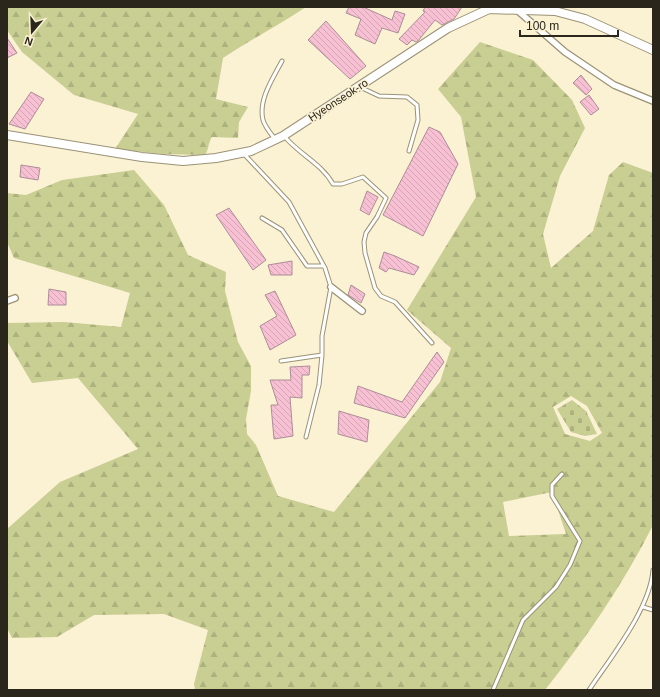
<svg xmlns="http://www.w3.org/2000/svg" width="660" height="697" viewBox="0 0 660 697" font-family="Arial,sans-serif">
  <defs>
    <pattern id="forest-firs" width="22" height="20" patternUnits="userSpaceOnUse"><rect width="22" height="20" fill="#c9ce93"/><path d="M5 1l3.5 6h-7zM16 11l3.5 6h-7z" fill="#adb17e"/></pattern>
    <pattern id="cemetery-stones" width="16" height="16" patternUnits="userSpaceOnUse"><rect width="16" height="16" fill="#c9ce93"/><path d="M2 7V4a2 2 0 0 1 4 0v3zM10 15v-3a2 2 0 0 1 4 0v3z" fill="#adb17e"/></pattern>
    <pattern id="building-back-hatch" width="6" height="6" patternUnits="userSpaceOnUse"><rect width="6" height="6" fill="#f7c0d3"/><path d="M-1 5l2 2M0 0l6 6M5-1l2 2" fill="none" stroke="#d4a5b5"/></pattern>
  </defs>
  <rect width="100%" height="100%" fill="#fbf1d3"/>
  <path fill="url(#forest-firs)" fill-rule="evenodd" d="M7,7H306C279,25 250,40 223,58L216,99L248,107L239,122L238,138L212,137C208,143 209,149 205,155L163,154L115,149L138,114L74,95L22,52L7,30Z
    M480,42L533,60L572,100L585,128L560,176L543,234L551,268L593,231L609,175L623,162L653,173V525C623,585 586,638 545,690H195L194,684L208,630L164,614L94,615L57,637L12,638L7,628V529L60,482L138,449L78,378L32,383L7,341V323L64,322L121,327L130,293L14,258L7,242V193L26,195L62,180L134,170L164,205L188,255L226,272L225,291L238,342L251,366V391L246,419L247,434L256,445L278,496L334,512L440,382L451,348L407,310L476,197L461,117L438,89ZM571,396L587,406L602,433L590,441L565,434L553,407ZM552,492L566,534L509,536L503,502Z"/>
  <path fill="url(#cemetery-stones)" d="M572,400L586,411L597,434L585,436L571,432L557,409Z"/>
  <path fill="url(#building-back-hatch)" stroke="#ad8d98" d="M349,7H363L392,20L395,11L405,14L398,33L382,28L375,44L355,35L361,19L346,13Z
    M425,7H462L454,19L442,25L435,20L418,41L416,42L412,40L407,45L399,39L425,12L423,11Z
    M326,21L366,66L350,79L308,40Z
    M7,38L17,53L7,58Z
    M581,75L592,89L586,95L573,83Z
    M31,92L44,99L25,129L9,124Z
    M589,95L599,109L591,115L580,102Z
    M429,127L440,132L458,164L423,236L383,215Z
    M21,165L40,168L38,180L20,177Z
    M367,191L378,197L369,215L360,210Z
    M229,208L266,260L253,270L216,215Z
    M384,252L395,256L419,267L414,275L389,268L386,272L379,268Z
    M292,261V275H271L268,265Z
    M351,285L365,294L361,303L348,295Z
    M49,289L66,292V305H48Z
    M275,291L296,335L270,350L260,326L277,316L265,295Z
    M437,352L444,362L405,418L354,403L358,386L402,402Z
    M310,366L309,375H302V398L290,397L293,436L274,439L271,405H278L270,380H291L290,367Z
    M339,411L369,420L367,442L338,434Z"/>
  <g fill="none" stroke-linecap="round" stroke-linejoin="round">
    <g stroke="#9b9277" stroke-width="5">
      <path id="lane" d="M360,87L379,96L407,97L417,105L418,120L409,151
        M285,137C299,154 322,164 333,184H342L363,177L386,198L377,217L366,233L364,242L365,253L375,288L381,296L395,302L432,343
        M275,139C271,134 265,127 263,120C258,100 273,78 282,61
        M244,154L289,202L325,268L331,287L322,336V355L319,385L306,437
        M262,218L282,230L307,266H323
        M281,361L322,355
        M643,607L653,610
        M493,690L523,620L556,587L570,565L580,541L552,496V485L562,474
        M589,690C611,657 650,609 653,570"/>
    </g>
    <g stroke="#9b9277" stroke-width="8">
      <path id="street" d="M517,10L565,52L614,85L653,101
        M331,287L362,311
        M7,301L15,298"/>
    </g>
    <g stroke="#9b9277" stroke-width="10">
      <path id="secondary" d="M7,135L142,157L183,161L216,158L251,151L283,136L448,28L489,9L555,11L585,19L653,50"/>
    </g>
    <use href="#lane" stroke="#fff" stroke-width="3"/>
    <use href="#street" stroke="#fff" stroke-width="5.5"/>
    <use href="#secondary" stroke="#fff" stroke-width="8"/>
  </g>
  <g text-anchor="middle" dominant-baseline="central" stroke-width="3" stroke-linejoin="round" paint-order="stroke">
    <g font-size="11" fill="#2a261b" stroke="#fbf1d3">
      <text transform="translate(338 100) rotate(-33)">Hyeonseok-ro</text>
    </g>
  </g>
  <rect width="660" height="697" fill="none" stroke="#2a261b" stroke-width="16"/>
  <g transform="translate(32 32) rotate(199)" stroke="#fbf1d3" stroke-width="3" paint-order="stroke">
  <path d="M0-3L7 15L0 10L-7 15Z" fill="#2a261b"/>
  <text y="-6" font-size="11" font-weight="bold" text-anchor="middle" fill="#2a261b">N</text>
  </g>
  <path d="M520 30v6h98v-6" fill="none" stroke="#2a261b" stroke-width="2"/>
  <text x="526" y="30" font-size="12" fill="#2a261b" stroke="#fbf1d3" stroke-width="3" paint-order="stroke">100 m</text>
</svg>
